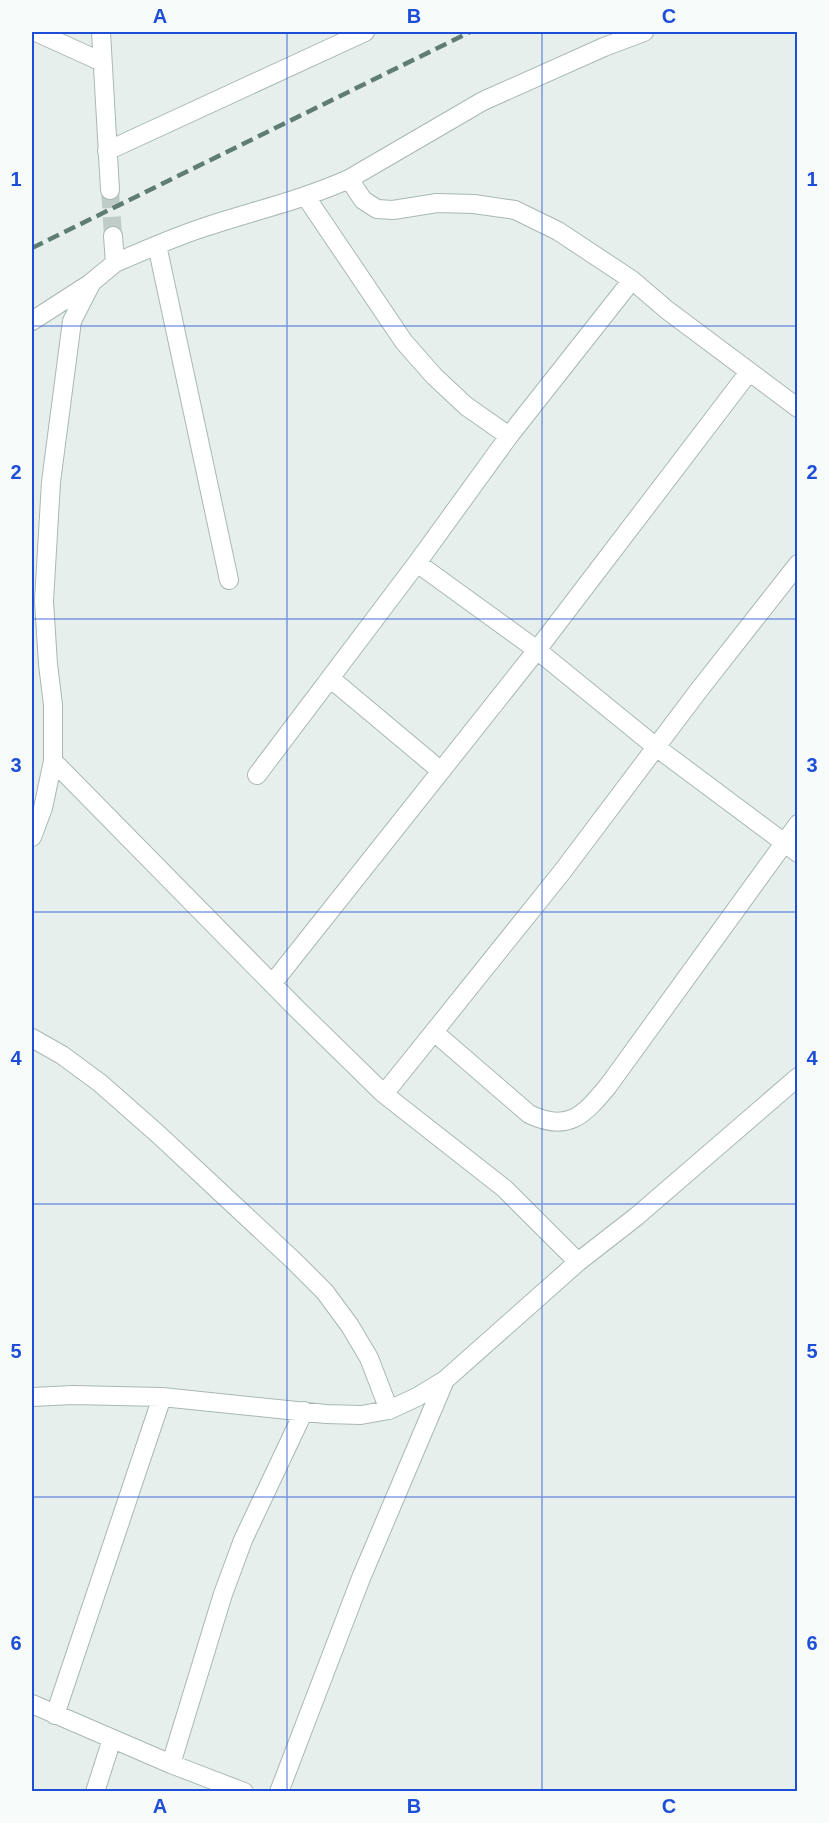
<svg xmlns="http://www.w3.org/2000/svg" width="829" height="1823" viewBox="0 0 829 1823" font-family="Helvetica,sans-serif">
  <rect width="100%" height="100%" fill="#e6efeb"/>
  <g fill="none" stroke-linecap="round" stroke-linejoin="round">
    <path stroke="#bfccc8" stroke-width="18" stroke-dasharray="18 9" stroke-linecap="butt" d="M110,190L113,236"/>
    <g stroke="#a8b8b2" stroke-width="20">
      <path id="street" d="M36,32L102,62
        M101,32L110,190
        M107,151L365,32
        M349,179L363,200L377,209L393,210L437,203L474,204L515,210L558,231L632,280L667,310L798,408
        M306,197L404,342L434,376L466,406L509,436
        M157,245L229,580
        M115,263C145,250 174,237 205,227C253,211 302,200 349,179L483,101L604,47L644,32
        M32,321L91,283
        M417,563L537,650L656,747L798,853
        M330,678L441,771
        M53,761L296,1008L384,1094L505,1189L578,1262
        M257,775L417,563L509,436L632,280
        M32,837L43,808L53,761V705L48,664L44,601L51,482L72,321L92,282L115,263L113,236
        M272,984L537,650L749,372
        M434,1032L529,1114C568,1133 584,1115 608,1086L798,824
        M32,1038L62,1055L100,1083L159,1135L294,1261L325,1292L350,1326L369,1358L389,1410
        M384,1094L562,872L699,690L798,564
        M32,1397L73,1395L162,1397L326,1414L361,1415L389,1410L417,1397L445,1380L578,1262L637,1216L798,1077
        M32,1704L171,1764L244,1792
        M55,1715L162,1397
        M171,1764L223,1594L243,1540L304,1411
        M95,1792L112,1739
        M279,1792L361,1578L445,1380"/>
    </g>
    <use href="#street" stroke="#fff" stroke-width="18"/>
    <path stroke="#5f7d75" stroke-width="4.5" stroke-dasharray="12 6" stroke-linecap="butt" d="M32,248L470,32"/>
  </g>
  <path fill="none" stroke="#1d4ed8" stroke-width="1.5" stroke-opacity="0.55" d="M287,32V1792M542,32V1792M32,326H798M32,619H798M32,912H798M32,1204H798M32,1497H798"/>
  <rect width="829" height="1823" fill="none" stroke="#f7fbf9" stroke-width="66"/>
  <rect x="33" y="33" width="763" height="1757" fill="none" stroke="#1d4ed8" stroke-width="2"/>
  <g font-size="20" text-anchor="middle" font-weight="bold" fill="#1d4ed8">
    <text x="160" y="23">A</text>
    <text x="414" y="23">B</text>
    <text x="669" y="23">C</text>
    <text x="16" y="186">1</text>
    <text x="812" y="186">1</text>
    <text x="16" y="479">2</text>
    <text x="812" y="479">2</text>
    <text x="16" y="772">3</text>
    <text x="812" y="772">3</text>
    <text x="16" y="1065">4</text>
    <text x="812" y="1065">4</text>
    <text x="16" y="1358">5</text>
    <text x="812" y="1358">5</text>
    <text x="16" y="1650">6</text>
    <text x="812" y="1650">6</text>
    <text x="160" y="1813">A</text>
    <text x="414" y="1813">B</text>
    <text x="669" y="1813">C</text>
  </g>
</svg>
